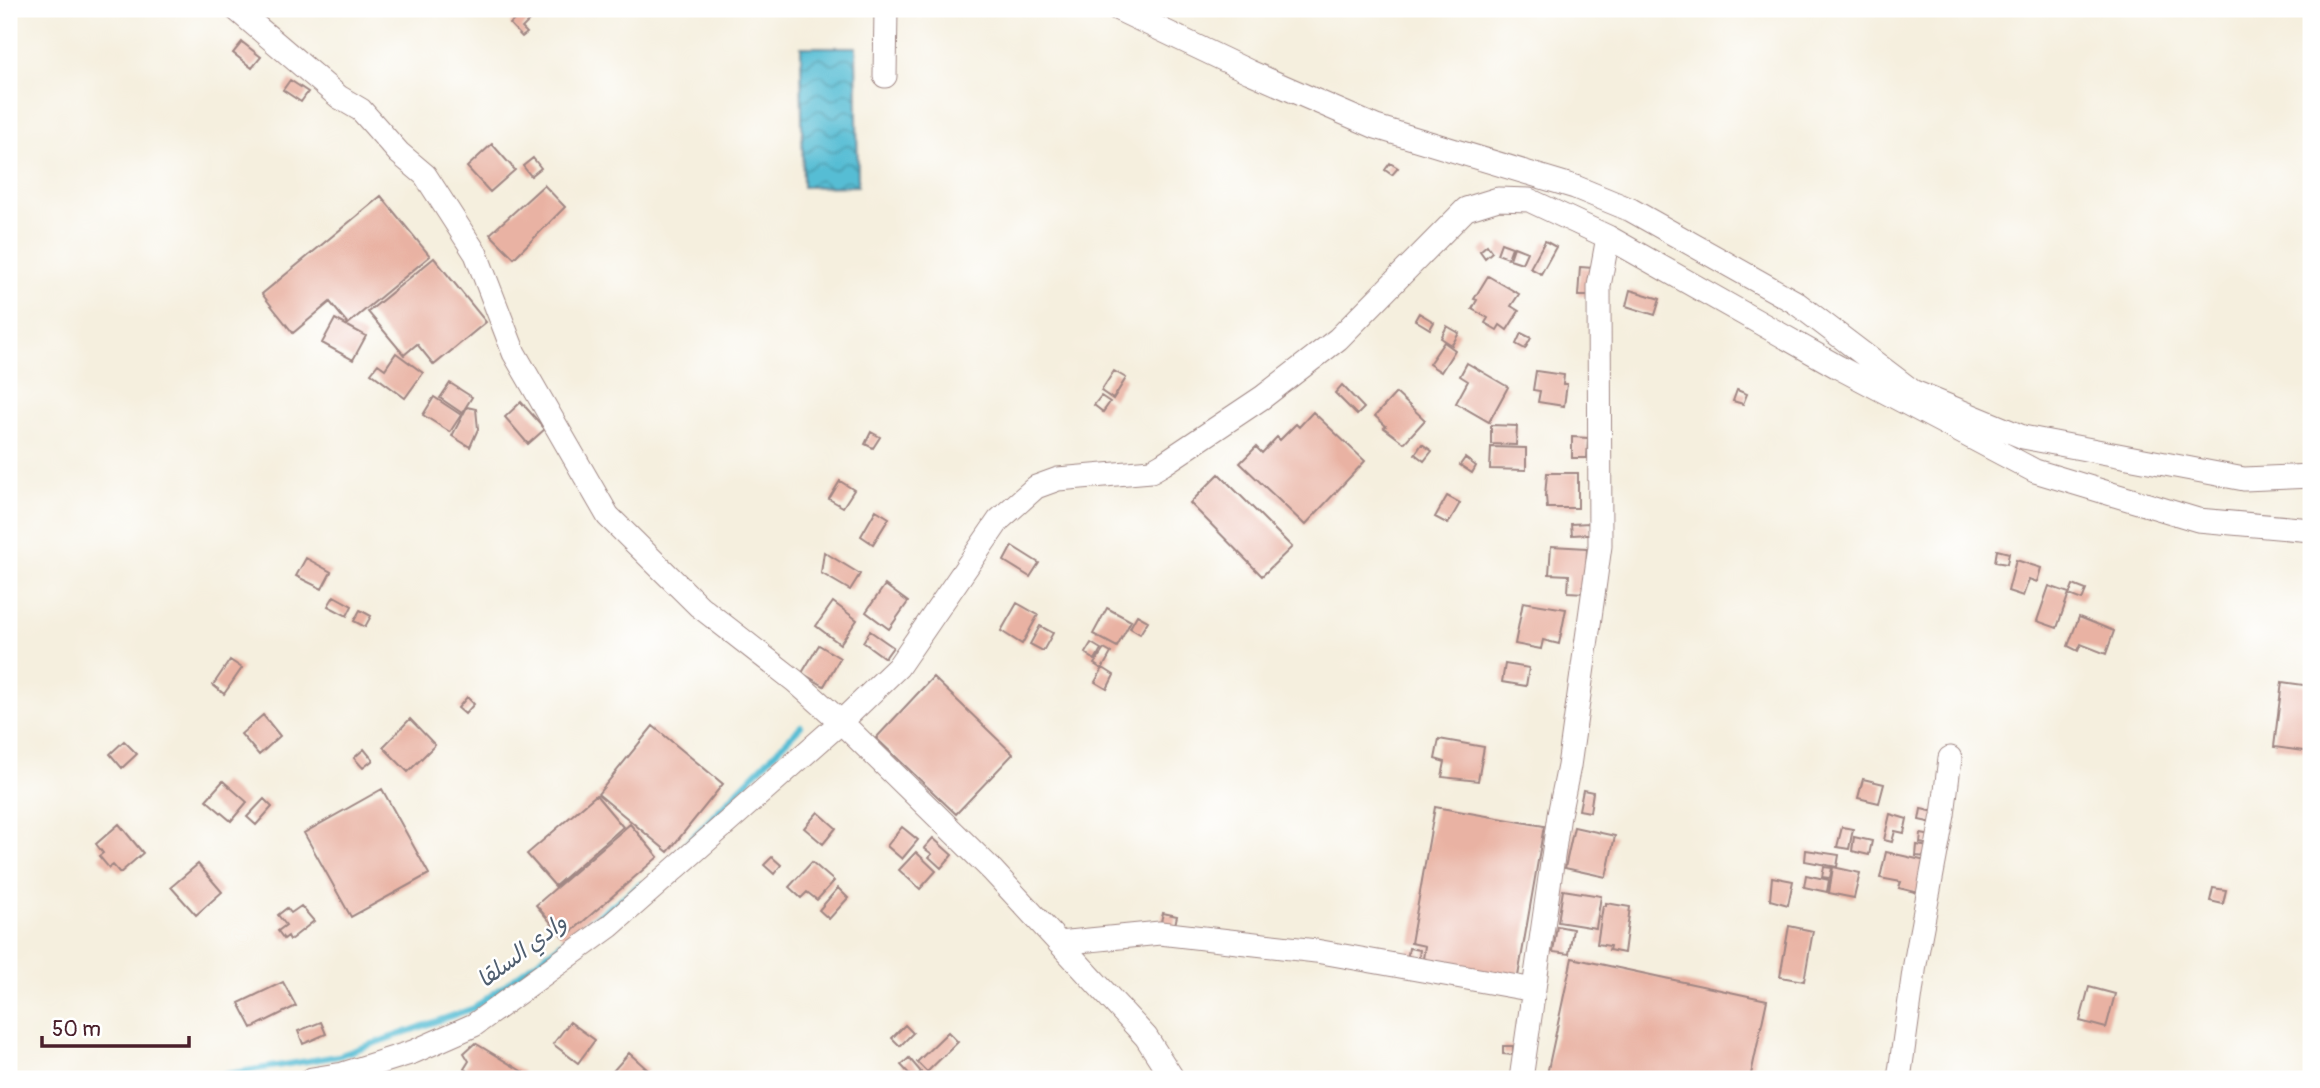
<svg xmlns="http://www.w3.org/2000/svg" width="2320" height="1088" viewBox="0 0 2320 1088" font-family="Pangolin,'Playpen Sans Arabic',sans-serif">
  <defs>
    <pattern id="water-waves" width="16" height="10" patternUnits="userSpaceOnUse" patternTransform="scale(1.75)"><rect width="16" height="10" fill="#56bdd4"/><path d="M0 5q4-4 8 0t8 0" fill="none" stroke="#4999ac"/></pattern>
  </defs>
  <rect width="100%" height="100%" fill="#fff"/>
  <filter id="ink" filterUnits="userSpaceOnUse"><feTurbulence type="fractalNoise" baseFrequency=".0143" numOctaves="2"/><feDisplacementMap in="SourceGraphic" scale="14" xChannelSelector="R" yChannelSelector="G"/><feConvolveMatrix kernelMatrix="1 2 1 2 8 2 1 2 1" color-interpolation-filters="sRGB"/></filter>
  <filter id="wash" filterUnits="userSpaceOnUse"><feTurbulence type="fractalNoise" baseFrequency=".00686" numOctaves="4" result="noise"/><feDisplacementMap in="SourceGraphic" scale="28" xChannelSelector="R" yChannelSelector="G"/><feGaussianBlur stdDeviation="1.57" result="paint"/><feColorMatrix in="noise" values="0 0 0 0 0 0 0 0 0 0 0 0 0 0 0 0 0 1.4 0 .05"/><feComposite in="paint" operator="in"/></filter>
  <g filter="url(#wash)">
    <rect width="100%" height="100%" fill="#f5efde"/>
    <path fill="url(#water-waves)" stroke="#506e80" stroke-width="2" d="M801,47H856L858,186L803,187Z"/>
    <g fill="none" stroke-linecap="round" stroke-linejoin="round">
      <path stroke="#56bdd4" stroke-width="6" d="M683,847L801,726
        M197,1079L338,1056L474,1008L641,884"/>
    </g>
    <g id="blocks">
      <path fill="#e9b2a3" d="M525,9H529L535,15L522,28L527,33L522,37L510,24Z
        M242,42L261,57L252,68L233,53Z
        M290,80L308,92L301,102L283,90Z
        M492,144L515,170L490,192L467,167Z
        M533,158L541,168L531,176L523,166Z
        M1390,163L1398,168L1392,175L1385,170Z
        M544,185L565,207L514,258L490,234Z
        M381,196L430,256L348,324L330,302L293,333L262,294Z
        M1545,241L1556,247L1541,274L1530,268Z
        M1501,243L1512,247L1508,258L1497,254Z
        M1487,245L1492,252L1485,258L1480,251Z
        M1514,247L1527,252L1522,263L1510,259Z
        M434,258L486,322L434,365L417,344L404,355L368,312Z
        M1580,267L1593,268L1591,296H1578Z
        M1488,276L1519,294L1511,306L1519,311L1507,330L1500,325L1497,330L1485,323L1488,318L1472,309L1477,300L1474,299Z
        M1630,290L1660,299L1655,315L1626,306Z
        M1419,313L1434,322L1430,329L1415,320Z
        M335,319L366,336L353,360L322,343Z
        M1447,326L1459,333L1452,345L1441,338Z
        M1521,333L1531,338L1525,349L1516,344Z
        M1444,342L1455,350L1441,372L1429,364Z
        M396,353L423,373L405,398L371,373L378,364L385,369Z
        M1467,363L1508,387L1489,422L1456,403L1468,381L1460,376Z
        M1114,371L1126,378L1113,399L1101,391Z
        M1536,371L1564,375L1563,384H1567L1564,406L1538,402L1540,391L1533,390Z
        M450,383L472,397L462,413L440,398Z
        M1342,385L1364,408L1357,415L1335,393Z
        M1737,390L1747,394L1743,404L1733,401Z
        M1396,393L1425,420L1404,443L1384,428L1386,426L1375,416Z
        M1101,396L1110,402L1103,412L1094,405Z
        M434,397L461,415L450,432L423,415Z
        M521,402L545,429L528,444L505,417Z
        M467,407L476,409L478,429L470,447L452,436Z
        M1313,412L1365,461L1305,525L1240,463L1256,447L1262,453L1277,437L1280,440L1296,424L1299,427Z
        M1491,425L1517,426L1516,445L1491,444Z
        M871,432L880,437L873,448L865,444Z
        M1572,437L1588,438L1587,458H1572Z
        M1422,444L1432,451L1424,461L1415,454Z
        M1491,447L1526,448V470L1490,469Z
        M1465,458L1476,466L1472,473L1460,465Z
        M1547,473H1578V508H1547L1546,496H1545Z
        M1219,474L1292,547L1262,576L1190,503Z
        M840,481L854,490L843,507L829,499Z
        M1447,496L1460,503L1448,524L1435,517Z
        M876,510L889,518L873,544L861,536Z
        M1589,523V534L1572,535L1571,524Z
        M1012,546L1039,563L1030,577L1004,561Z
        M1551,546L1587,548L1585,593L1568,592L1569,575L1549,574Z
        M1997,550L2009,553L2007,564L1995,562Z
        M824,552L860,574L850,590L821,573Z
        M306,558L331,572L322,589L296,576Z
        M2016,560L2041,568L2037,582L2029,579L2023,596L2008,591Z
        M885,585L908,602L889,629L866,612Z
        M2073,585L2086,590L2082,600L2069,595Z
        M2049,586L2069,593L2057,628L2037,621Z
        M334,596L352,606L347,616L328,606Z
        M833,602L857,620L840,644L816,626Z
        M1523,602L1566,609L1559,644L1543,640L1541,649L1515,644Z
        M1017,603L1038,615L1022,644L1001,631Z
        M1107,608L1131,621L1117,647L1093,634Z
        M360,610L371,616L365,627L354,621Z
        M1137,615L1148,621L1140,634L1130,628Z
        M2079,617L2114,631L2106,654L2081,644L2078,651L2068,646Z
        M1040,626L1053,633L1043,651L1030,644Z
        M870,631L893,647L885,658L863,642Z
        M1091,643L1101,649L1095,660L1085,653Z
        M819,645L840,658L824,686L802,673Z
        M1104,649L1111,653L1102,669L1094,664Z
        M230,660L242,668L224,694L213,685Z
        M1505,664L1529,668L1526,686L1502,682Z
        M1103,668L1114,675L1107,689L1095,682Z
        M933,677L1013,754L956,814L876,738Z
        M2282,682L2311,686V752L2274,747Z
        M467,697L474,704L465,714L458,708Z
        M263,715L280,736L259,755L241,734Z
        M410,719L435,745L408,772L383,747Z
        M653,726L723,784L668,852L598,794Z
        M1439,739L1484,747L1478,781L1442,777L1445,762L1435,759Z
        M124,741L137,754L122,768L110,754Z
        M364,749L373,760L363,768L354,758Z
        M1863,779L1884,784L1879,803L1858,798Z
        M223,781L247,802L231,821L206,800Z
        M382,789L429,874L351,917L304,833Z
        M1583,790L1593,792L1590,812L1579,810Z
        M596,795L623,827L555,886L527,854Z
        M264,799L272,807L256,825L247,817Z
        M1435,807L1544,826L1517,982L1422,965L1425,946L1411,943Z
        M1921,809L1935,812L1933,823L1919,820Z
        M818,812L836,828L823,844L804,828Z
        M1890,814L1907,819L1904,833L1895,831L1892,842L1884,840Z
        M119,824L143,853L120,873L113,865L109,868L99,856L103,853L96,844Z
        M630,824L658,857L564,938L536,905Z
        M902,827L918,840L902,859L887,846Z
        M1574,827L1615,836L1606,877L1565,868Z
        M1842,827L1853,829L1849,849L1837,847Z
        M1921,834L1932,836L1930,845L1920,843Z
        M1854,837L1872,841L1869,855L1852,851Z
        M933,838L952,855L941,868L929,857L932,854L924,848Z
        M1917,845L1929,847L1928,857L1916,856Z
        M1806,850L1839,855L1837,867L1805,861Z
        M916,852L936,871L920,889L899,870Z
        M1886,852L1926,861L1919,893L1899,888L1901,882L1880,878Z
        M772,857L781,865L774,874L764,865Z
        M812,862L834,881L817,900L807,892L801,898L789,887Z
        M198,864L222,892L196,915L171,887Z
        M1824,867L1832,868L1830,878L1822,877Z
        M1833,867L1860,873L1854,898L1829,893Z
        M1806,875L1829,880L1827,892L1804,887Z
        M1772,877L1793,881L1788,905L1770,900Z
        M838,888L848,898L829,919L819,910Z
        M2213,888L2226,890L2223,904L2210,901Z
        M1563,890L1601,896L1596,928L1558,922Z
        M1606,903L1630,907L1624,953L1609,950L1610,946L1597,944L1603,906H1606Z
        M301,906L314,921L290,940L288,936L284,939L278,931L286,925L278,915L287,908L291,913Z
        M1163,913L1177,916L1174,929L1160,926Z
        M1557,926L1573,929L1569,954L1553,952Z
        M1789,926L1813,931L1804,981L1780,977Z
        M1409,948L1420,950L1418,963L1407,961Z
        M1572,958L1767,1000L1750,1079H1546Z
        M283,982L296,1006L252,1028L239,1003Z
        M2089,987L2115,994L2106,1028L2080,1021Z
        M321,1022L326,1034L303,1044L298,1031Z
        M570,1022L595,1040L578,1063L553,1044Z
        M905,1025L913,1033L900,1046L892,1038Z
        M948,1032L958,1042L927,1072L917,1062Z
        M475,1043L523,1072L518,1079H481L464,1069L469,1061L464,1053Z
        M1503,1046H1513V1055L1503,1054Z
        M629,1053L648,1070L639,1079H606Z
        M909,1058L921,1072L914,1079L901,1065Z"/>
    </g>
  </g>
  <g filter="url(#ink)">
    <use href="#blocks" fill-opacity="0" stroke="#a08784" stroke-width="2"/>
    <g fill="none" stroke-linecap="round" stroke-linejoin="round">
      <g stroke="#a08784" stroke-width="25">
        <path id="street" d="M236,9L339,97L361,110L399,153L425,175L476,254L514,353L608,516L699,606L795,681L841,722L992,870L1146,1037L1173,1079
          M1118,9L1250,72L1376,127L1575,187L1631,210L1795,302L1912,391L2023,437L2244,479L2311,476
          M885,76L886,9
          M1059,943L1160,933L1316,951L1534,990
          M312,1079L343,1074L413,1052L474,1025L610,926L841,722L898,667L999,520L1036,487L1058,479L1151,471L1163,464L1263,397L1338,339L1466,209L1498,199L1529,200L1608,237L1838,367L2035,471L2198,520L2311,530
          M1521,1079L1559,815L1569,766L1600,546L1599,286L1608,237
          M1899,1079L1915,964L1943,815L1950,758"/>
      </g>
      <use href="#street" stroke="#fff" stroke-width="23"/>
    </g>
  </g>
  <g text-anchor="middle" dominant-baseline="central" stroke-width="5" stroke-linejoin="round" paint-order="stroke">
    <g font-size="23" font-style="italic" fill="#4f5e6f" stroke="#fff">
      <text transform="translate(522 951) rotate(-37)">وادي السلقا</text>
    </g>
  </g>
  <rect width="2320" height="1088" fill="none" stroke="#fff" stroke-width="35"/>
  <path d="M42 1036v10h147v-10" fill="none" stroke="#4a1f2b" stroke-width="3.5"/>
  <text x="52" y="1036" font-size="21" fill="#4a1f2b" stroke="#ffffff" stroke-width="5" paint-order="stroke">50 m</text>
</svg>
